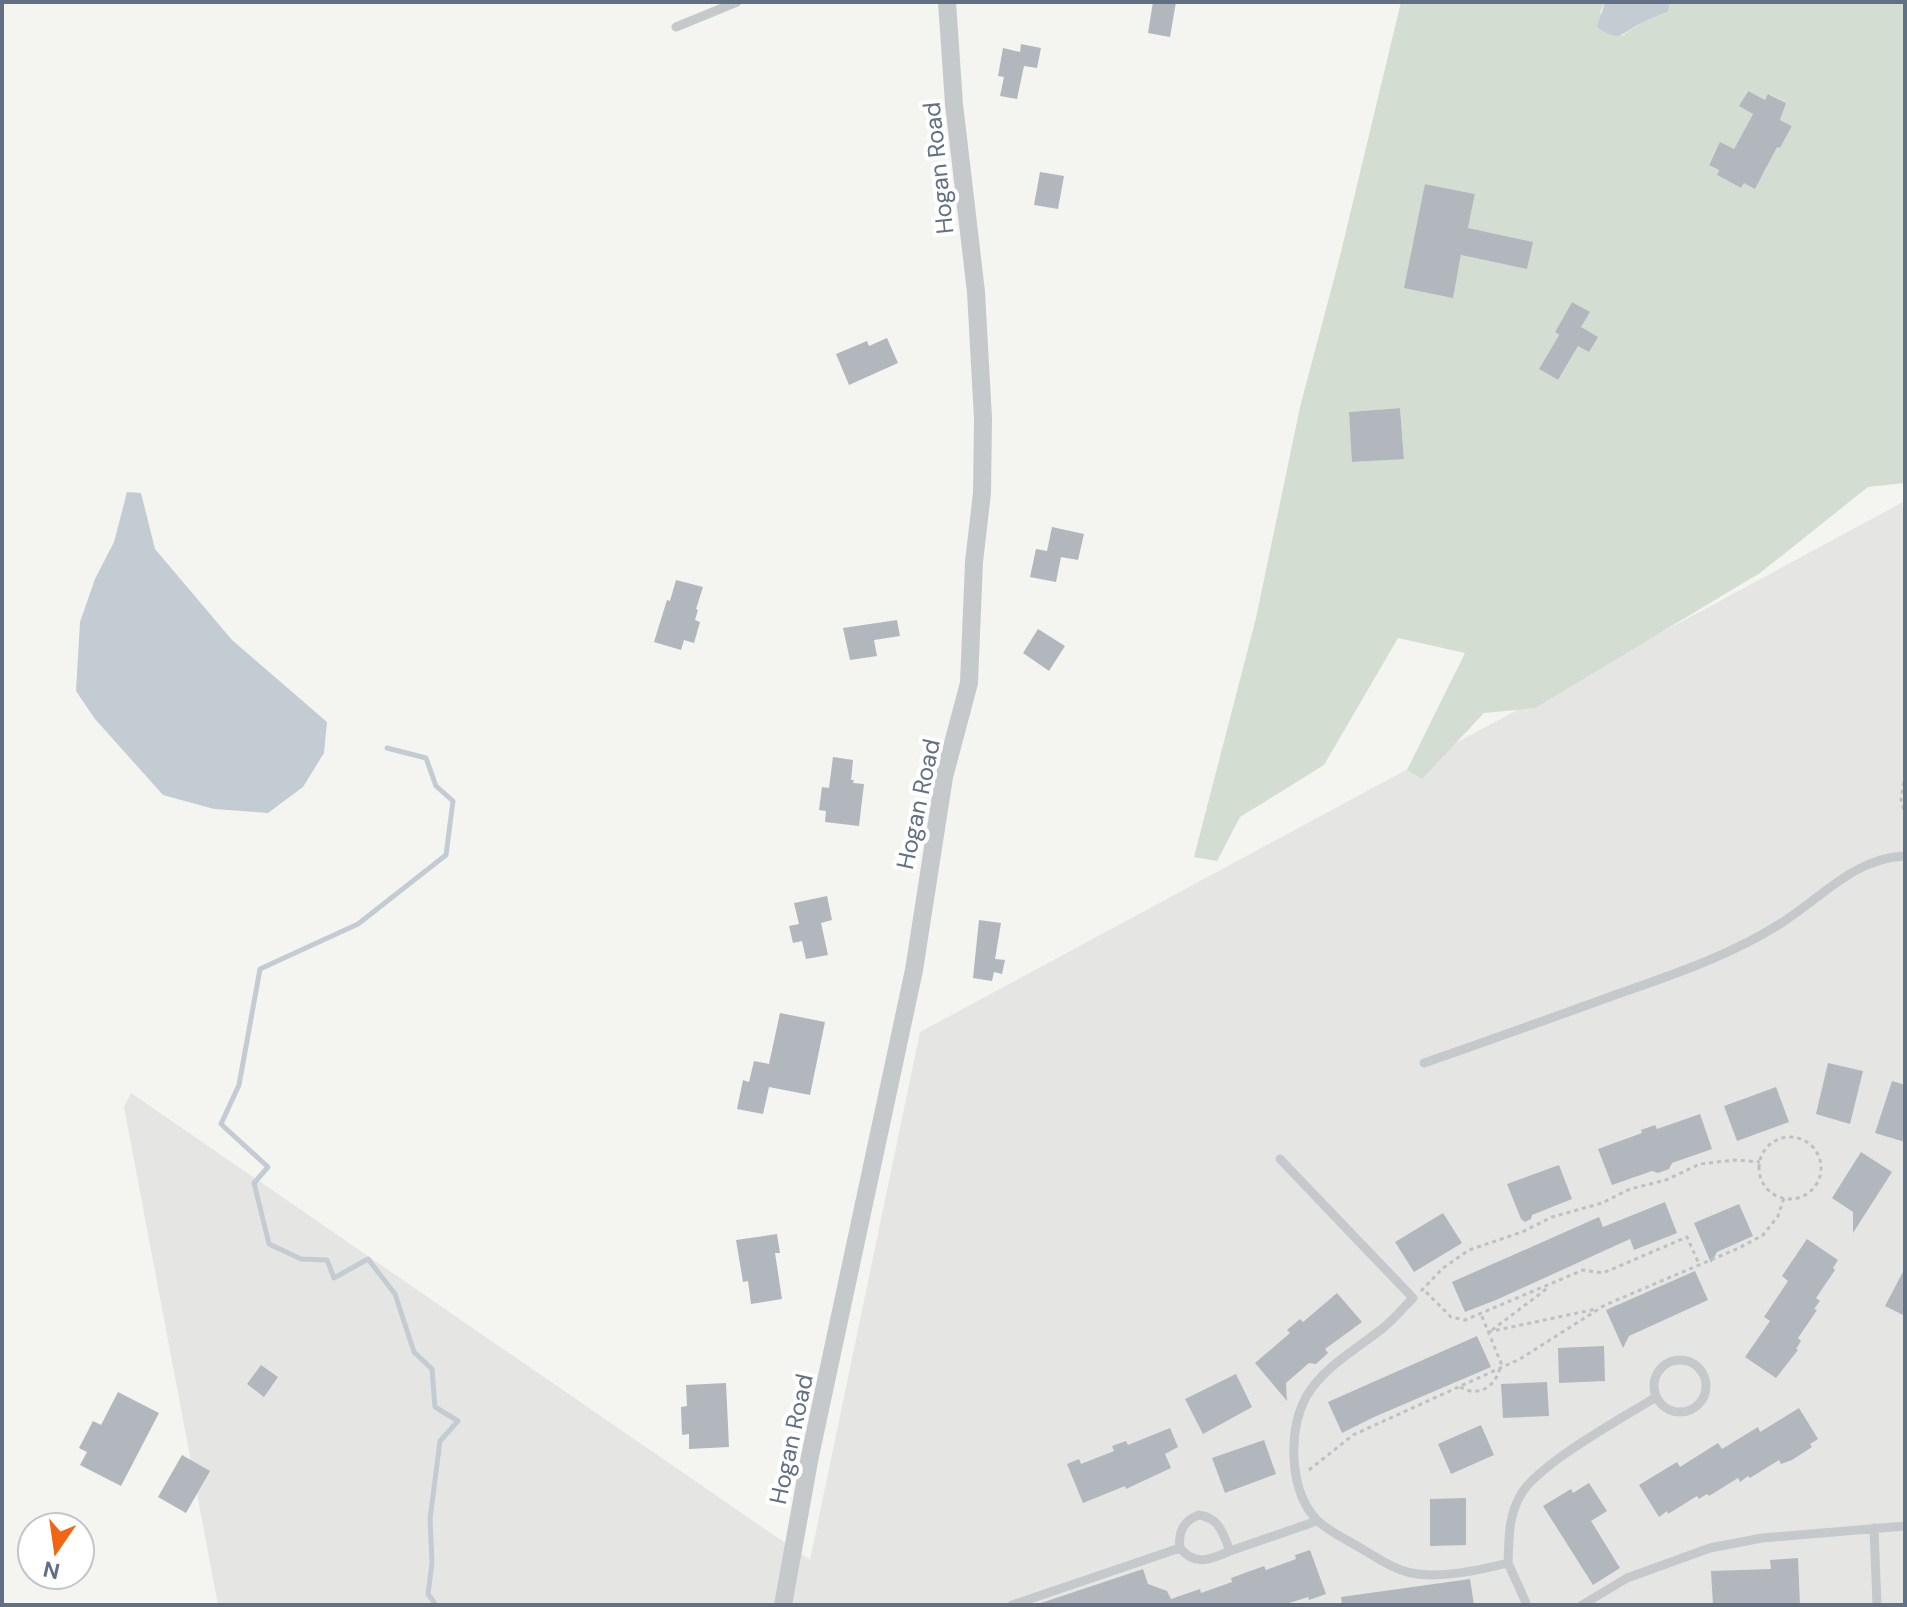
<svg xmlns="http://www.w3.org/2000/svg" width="1907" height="1607" viewBox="0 0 1907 1607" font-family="'DM Sans',sans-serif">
  <rect width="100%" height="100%" fill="#f4f5f0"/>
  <path fill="#e5e6e4" d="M1905,501V1605H218L124,1107L131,1093L810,1560L920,1032Z"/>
  <path fill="#d4ddd1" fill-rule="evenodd" d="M1401,2H1605L1600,12L1622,36L1642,22L1668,12L1670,2H1905V483L1868,487L1760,573L1535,708L1484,713L1422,779L1407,770L1465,653L1398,638L1324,765L1240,817L1217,861L1194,857L1256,618L1300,407L1339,260ZM1747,91L1765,100L1769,94L1785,102L1780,120L1792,126L1780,148L1768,142L1752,159L1767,167L1755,188L1744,183L1741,188L1717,175L1719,170L1709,164L1720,143L1734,149L1753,114L1740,106ZM1425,184L1475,194L1467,233L1476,230L1532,242L1527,268L1470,257L1463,248L1452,298ZM1572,302L1589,312L1581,327L1578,346L1558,380L1539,369L1559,335L1555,332ZM1400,408L1404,458L1353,462L1349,412Z"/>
  <path fill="#c3ccd2" d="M1605,2H1670L1668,12C1660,15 1651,18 1643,22C1621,33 1621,44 1597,27Z
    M127,492L141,493L155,549L232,640L327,722L324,753L303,787L268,813L214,809L163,795L95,719L76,691L80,622L95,579L114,542Z"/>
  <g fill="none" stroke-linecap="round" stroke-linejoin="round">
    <path stroke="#c3ccd2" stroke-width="5" d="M387,748L426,758L436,786L453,801L446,855L358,924L260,969L239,1085L221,1124L268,1167L254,1183L269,1244L301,1259L327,1260L334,1278L368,1259L395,1294L414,1352L432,1369L435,1407L458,1421L440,1441L430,1519L432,1563L428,1594L436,1605"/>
  </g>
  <path fill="#b1b7bd" d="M1153,2H1176L1170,37L1148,33Z
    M1021,44L1041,48L1037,68L1024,66L1017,99L1000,96L1004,77L998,76L1003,48L1020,52Z
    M1748,91L1765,100L1768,94L1786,103L1780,120L1792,126L1780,148L1777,147L1755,189L1744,183L1741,188L1717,175L1719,170L1709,165L1720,142L1734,149L1753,114L1739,106Z
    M1040,172L1064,176L1058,209L1034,205Z
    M1425,184L1475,194L1468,228L1533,242L1527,269L1461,255L1453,298L1404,288Z
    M1572,302L1590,312L1581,327L1598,337L1589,352L1578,346L1558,380L1539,369L1559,335L1555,332Z
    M887,338L898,363L849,385L836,354L867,341L869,346Z
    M1400,408L1404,459L1352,462L1349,412Z
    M1052,527L1084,534L1078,560L1061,557L1056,582L1030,577L1036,549L1047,551Z
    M676,580L703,587L696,609L698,610L695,620L700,622L694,643L684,640L681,650L654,642L667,600L670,601Z
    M897,620L900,636L874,640L877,656L850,660L843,628Z
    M1038,629L1065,646L1049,671L1023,653Z
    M833,757L853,760L851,780H854L853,783L864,784L859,826L825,822L826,811L819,810L822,787L829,788Z
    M827,896L832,920L821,923L828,955L806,959L802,941L793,943L789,926L799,924L794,903Z
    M979,920L1001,923L995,959L1005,960L1002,974L994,972L992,981L973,978Z
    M780,1013L825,1022L810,1095L769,1087L763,1114L737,1109L743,1080L749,1082L754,1061L769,1064Z
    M1828,1063L1863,1071L1850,1124L1816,1114Z
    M1892,1081L1905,1085V1142L1875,1133Z
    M1776,1087L1789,1122L1737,1141L1724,1106Z
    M1700,1114L1712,1149L1672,1163L1669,1169L1658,1173L1652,1171L1612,1185L1598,1149L1642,1133L1641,1130L1655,1125L1657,1129Z
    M1861,1152L1892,1172L1853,1233V1212L1832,1198Z
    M1559,1165L1572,1199L1532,1215L1531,1219L1525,1222L1521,1219L1507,1184Z
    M1665,1202L1677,1233L1634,1250L1630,1239L1496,1300L1465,1312L1452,1282L1599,1217L1603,1227Z
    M1739,1204L1753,1236L1717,1252L1711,1263L1694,1223Z
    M1443,1213L1462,1243L1414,1272L1395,1242Z
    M777,1234L780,1253H775L782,1299L751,1304L748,1281L743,1282L736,1240Z
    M1807,1239L1838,1260L1833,1268L1835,1270L1816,1298L1820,1301L1814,1309L1817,1310L1798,1338L1801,1341L1796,1349L1798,1350L1776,1378L1745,1357L1770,1321L1764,1317L1788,1281L1782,1276Z
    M1905,1268V1316L1885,1306Z
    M1695,1271L1708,1300L1629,1336L1623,1348L1606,1310Z
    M1337,1293L1362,1322L1325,1349L1328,1353L1316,1364L1309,1363L1286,1383L1287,1401L1255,1363L1290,1333L1287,1330L1300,1319L1303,1322Z
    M1477,1336L1491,1367L1374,1417L1342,1433L1328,1402Z
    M1604,1346L1605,1381L1559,1383L1558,1348Z
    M261,1365L278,1377L264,1397L247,1384Z
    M1236,1374L1252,1407L1203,1434L1185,1399Z
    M1547,1382L1549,1416L1503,1418L1501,1384Z
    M726,1383L729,1447L689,1449V1434L682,1435L681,1407L687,1406L686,1385Z
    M118,1392L159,1413L121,1486L80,1465L87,1452L79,1448L93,1421L101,1425Z
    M1799,1408L1818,1439L1810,1444L1812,1447L1792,1460L1781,1464L1779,1460L1750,1478L1748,1476L1740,1482L1738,1478L1709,1496L1707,1494L1699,1499L1697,1496L1668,1514L1667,1511L1659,1517L1639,1485L1677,1462L1680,1467L1718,1443L1722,1449L1758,1427L1760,1432Z
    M1481,1425L1494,1455L1451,1474L1438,1444Z
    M1170,1428L1178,1447L1165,1454L1171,1468L1126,1489L1125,1486L1083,1503L1067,1464L1079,1459L1081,1464L1114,1451L1112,1446L1126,1441L1128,1445Z
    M1264,1440L1276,1474L1225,1493L1212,1458Z
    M182,1455L210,1471L186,1513L158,1497Z
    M1589,1483L1607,1511L1591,1521L1620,1568L1593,1585L1543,1506L1571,1489L1573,1493Z
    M1466,1498V1545L1430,1546V1499Z
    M1310,1550L1326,1594L1309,1600L1308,1597L1283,1605H1035L1143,1569L1148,1584L1167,1591L1171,1599L1200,1589L1201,1593L1232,1582L1231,1578L1264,1566L1266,1570L1296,1559L1295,1555Z
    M1798,1558L1800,1605H1713L1711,1571L1771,1569L1770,1560Z
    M1470,1579L1474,1605H1342L1341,1597Z"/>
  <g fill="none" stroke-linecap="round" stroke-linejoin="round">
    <path stroke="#bfc0c2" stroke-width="3" stroke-dasharray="4 4" stroke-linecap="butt" d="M1905,774L1901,800L1905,814
      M1759 1168a31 31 0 1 1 62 0a31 31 0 1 1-62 0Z
      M1421,1291L1443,1268L1469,1250L1522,1232L1552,1217L1602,1203L1630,1189L1666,1180L1700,1164L1735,1160L1760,1162
      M1426,1292L1451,1317L1465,1320L1583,1270L1603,1273L1687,1237L1699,1264
      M1492,1330L1549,1287
      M1488,1332L1596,1309
      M1460,1387C1481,1399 1498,1384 1501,1363L1481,1314
      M1309,1470L1353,1435L1520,1359L1605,1305L1739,1248L1763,1235L1778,1216L1784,1198"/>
    <path stroke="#c6c9cc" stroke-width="9" d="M676,27L737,2
      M1424,1063C1488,1041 1551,1018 1615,995C1672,975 1732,955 1783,922C1823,896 1855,858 1905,856
      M1280,1159L1413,1298C1403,1308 1394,1319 1383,1328C1357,1349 1323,1367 1306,1397C1288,1431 1289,1490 1316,1519C1327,1531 1348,1540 1362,1549C1378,1558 1393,1569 1411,1573C1441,1579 1479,1570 1508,1563L1527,1605
      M1654 1386a26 26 0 1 1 52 0a26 26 0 1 1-52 0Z
      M1199,1515C1220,1518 1223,1534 1230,1551C1212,1559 1195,1567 1180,1548C1178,1532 1183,1521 1199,1515Z
      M1874,1528L1877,1605
      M1230,1551L1317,1521
      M1508,1563C1509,1541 1508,1517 1520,1496C1537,1464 1623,1418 1656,1397
      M1012,1605L1180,1548
      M1582,1605L1627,1578L1710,1548L1762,1538L1905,1526"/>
    <path stroke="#c6c9cc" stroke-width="18" d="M783,1605L810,1456L914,970L944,777L969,683L974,562L982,493L983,419L976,292L954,104L947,2"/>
  </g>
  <g text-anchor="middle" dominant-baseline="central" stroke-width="8" stroke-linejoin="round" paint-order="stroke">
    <g font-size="24" fill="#617084" stroke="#fff">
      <text transform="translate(938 168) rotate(-96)">Hogan Road</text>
      <text transform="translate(918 804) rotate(-78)">Hogan Road</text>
      <text transform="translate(791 1439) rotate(-78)">Hogan Road</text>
    </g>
  </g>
  <rect width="1907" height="1607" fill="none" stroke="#617084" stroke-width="8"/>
  <g transform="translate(56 1551) rotate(193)"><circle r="38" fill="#ffffff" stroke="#c0c6ce" stroke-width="2"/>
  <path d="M0-6L14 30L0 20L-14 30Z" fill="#f26513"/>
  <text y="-12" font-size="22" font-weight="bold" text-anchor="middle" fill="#617084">N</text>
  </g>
</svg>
